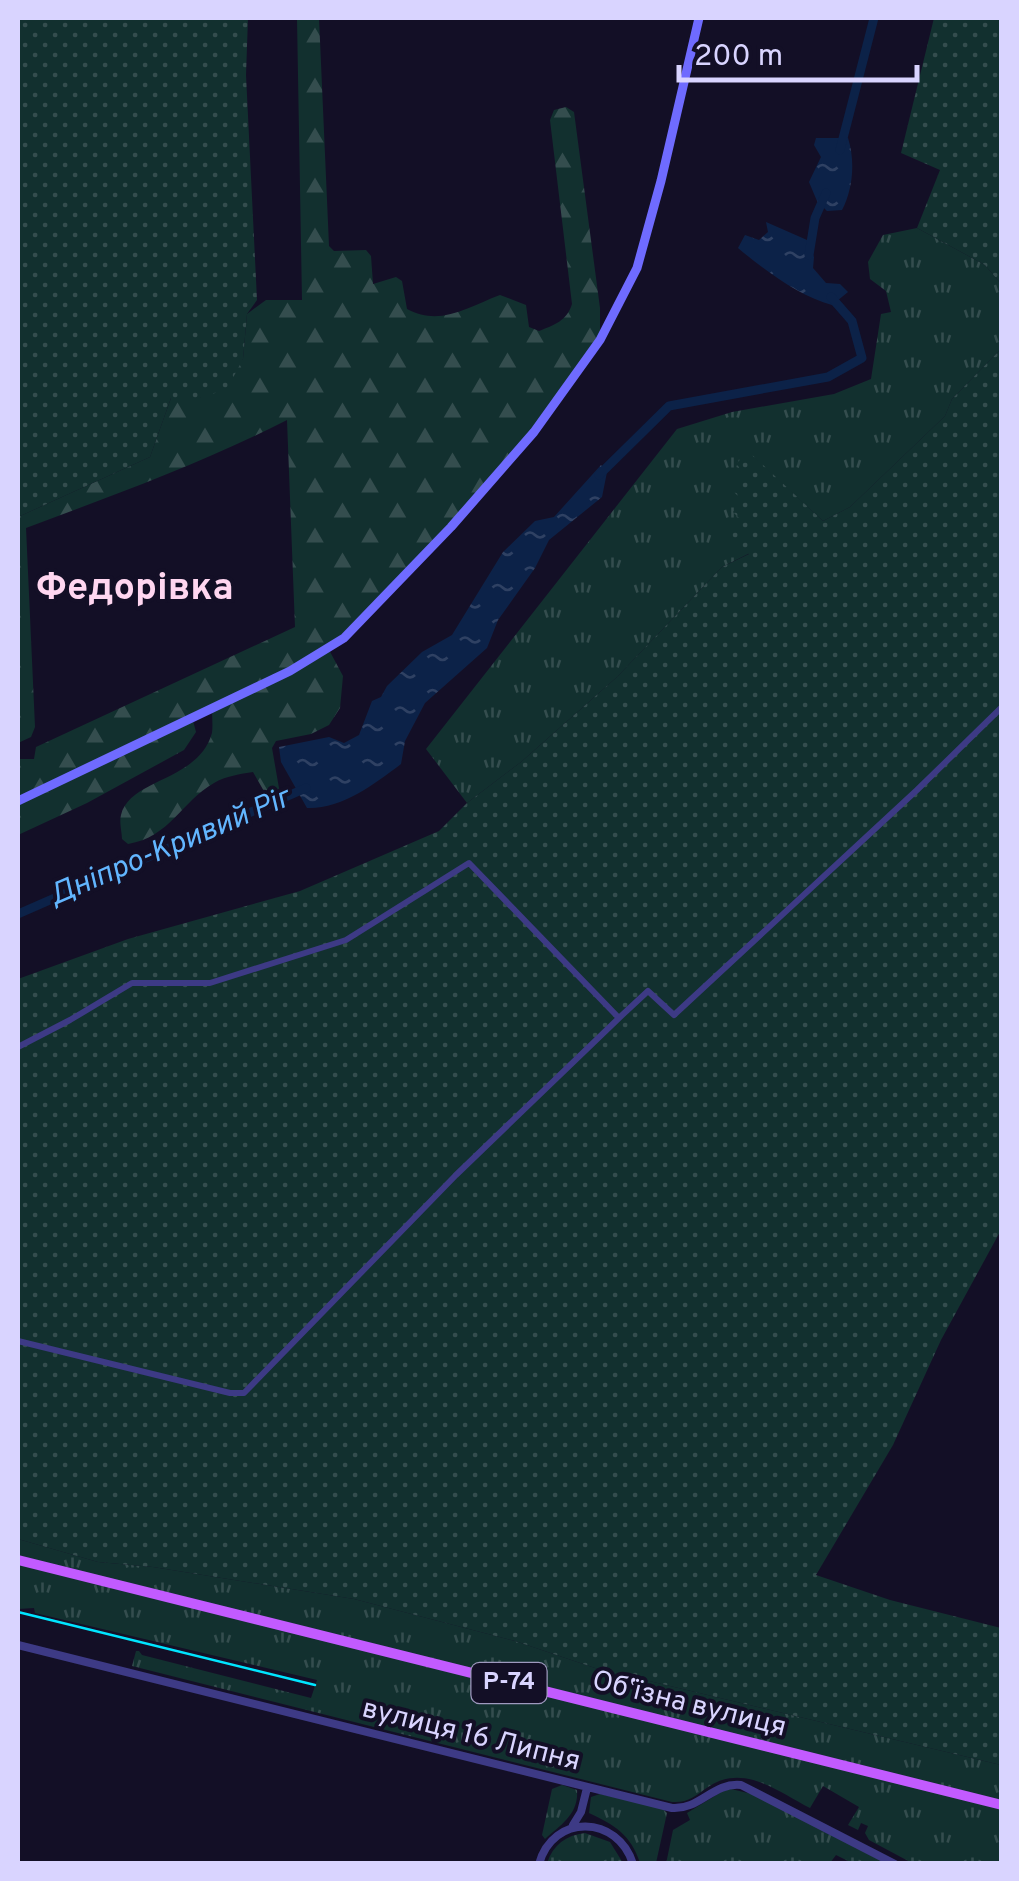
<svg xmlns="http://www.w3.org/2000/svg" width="1019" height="1881" viewBox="0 0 1019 1881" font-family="Overpass,sans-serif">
  <defs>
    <pattern id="grass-tufts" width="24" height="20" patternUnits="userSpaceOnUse" patternTransform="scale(2.5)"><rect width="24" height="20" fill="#12302f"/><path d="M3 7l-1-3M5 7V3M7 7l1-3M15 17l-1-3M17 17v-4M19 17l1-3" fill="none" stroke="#344d4e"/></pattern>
    <pattern id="forest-firs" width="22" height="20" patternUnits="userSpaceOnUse" patternTransform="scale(2.5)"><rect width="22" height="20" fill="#12302f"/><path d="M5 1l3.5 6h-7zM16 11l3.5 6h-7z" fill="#344d4e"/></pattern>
    <pattern id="garden-dots" width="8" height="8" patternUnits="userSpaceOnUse" patternTransform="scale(2.5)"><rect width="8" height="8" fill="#12302f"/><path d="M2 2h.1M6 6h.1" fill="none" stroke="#344d4e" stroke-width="1.8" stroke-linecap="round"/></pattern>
    <pattern id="water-ripples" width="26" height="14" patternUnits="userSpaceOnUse" patternTransform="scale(2.5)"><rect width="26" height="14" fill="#0c2248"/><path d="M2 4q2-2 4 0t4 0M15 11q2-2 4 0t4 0" fill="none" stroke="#2f4163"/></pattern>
  </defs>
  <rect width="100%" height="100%" fill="#130f26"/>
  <path fill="url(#grass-tufts)" d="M917,228L985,265L1001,284V349L952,399L945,416L850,507L823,521L748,452L743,521L750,553L722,567L617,677L521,762L467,803L426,749L677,429L732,412L834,394L871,379L881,314L891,312L886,291L870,279L868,262L883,235Z
    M18,1539L98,1562L153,1567L354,1599L515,1641L595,1668L1001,1765V1863H912L869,1840L865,1833L868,1826L861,1823L858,1830L848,1825L859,1807L823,1786L810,1808C777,1791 743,1763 708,1787C695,1796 688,1803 672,1802L132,1666L136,1651H139L142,1655L311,1698L317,1680L35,1613L34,1608L18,1609Z
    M562,1785L577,1790C579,1814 561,1825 545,1839L542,1835L552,1789Z
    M731,1789L756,1795L886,1863H852L836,1855L830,1863L666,1864L673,1830L690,1820L687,1813L723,1791Z
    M600,1794L662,1808L667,1813L656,1863H640C631,1835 615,1825 589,1813L591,1797Z
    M585,1833L610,1842L623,1863H547C553,1845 566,1835 585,1833Z"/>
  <path fill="url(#forest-firs)" d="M297,18H319L329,246L334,251L366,250L371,256L373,284L396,277L402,281L407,309C440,327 468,307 500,295L526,305L529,327L539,331C554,325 567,321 572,304L550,120L554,110L566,107L574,112L600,308V340L588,360L451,527L328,648L343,676L340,708L329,725L311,734L276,741L272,748L280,794L265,793L253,772C240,774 226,776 214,783C181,802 170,837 128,844L122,839C122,833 119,822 121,815C130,778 198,782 212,733C213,726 212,716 212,709L192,717L196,732L184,750L87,803L18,835V759H34L36,747L295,627L287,420C203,463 114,495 26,528L35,727L31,737L18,743V517L150,457L171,398H200L243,359L247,314L266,300H302Z"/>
  <path fill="url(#garden-dots)" d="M18,18H248L246,75L257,300L247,314L243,359L227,389L200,398H171L150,457L18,517Z
    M934,18H1001V284L985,265L917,228L940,170L901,153Z
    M1001,349V1230L941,1340L893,1445L816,1575L890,1600L1001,1628V1765L595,1668L515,1641L354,1599L153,1567L98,1562L18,1539V979L128,939L300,891L439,831L467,803L521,762L617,677L722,567L749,554L730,535L743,522L733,512L743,501L731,489L746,474L736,464L748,451L823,521L850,507L945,416L952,399Z"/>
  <path fill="url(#water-ripples)" d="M816,138H848C856,163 852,191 842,210L827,211L817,201L809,182L821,157L814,145Z
    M766,222L807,240L814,257L813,268L826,283L840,284L848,292L832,305C800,297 763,269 738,248L745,235L759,240L768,232Z
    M601,465L607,472L602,497L549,540L535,568L498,620L487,648L425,703L405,741L401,764C373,785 342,809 307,808L281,762L279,747L329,737L344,743L359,735L372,701L381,697L387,686L422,652L452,635L503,552L535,521L554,517Z"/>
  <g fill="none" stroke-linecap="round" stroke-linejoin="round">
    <path stroke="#0c2248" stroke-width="9" d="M840,150L874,18
      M809,255L815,218L826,193
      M599,475L669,406L828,377L862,358L852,321L831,297
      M18,914L306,788"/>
    <path stroke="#3d3a85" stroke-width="6" d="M619,1018L648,991L674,1015L917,790L1002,707
      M18,1047L70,1020L132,983H210L346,940L469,863L619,1018L456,1175L244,1393H230L18,1341"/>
    <path stroke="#3d3a85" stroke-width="8" d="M18,1645L672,1808C700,1810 713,1782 741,1785L895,1864
      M573,1825L581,1812L587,1788
      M539,1864C553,1813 618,1815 633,1864"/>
    <path stroke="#6f6bff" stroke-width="9" d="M18,801L290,671L344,638L451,527L534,432L600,340L637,268L661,181L699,18"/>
    <path stroke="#c25bff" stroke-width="10" d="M18,1560L1002,1805"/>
    <path stroke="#00e5ff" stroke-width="2.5" d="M18,1612L315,1685"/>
  </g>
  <g text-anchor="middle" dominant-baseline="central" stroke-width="8" stroke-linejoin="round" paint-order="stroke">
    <rect fill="#130f26" stroke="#9e99be" stroke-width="2.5" x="471.5" y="1663" width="75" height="40" rx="8"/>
    <g font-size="25" font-weight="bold" fill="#d9d4ff">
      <text x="509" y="1683">Р-74</text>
    </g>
    <g font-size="28" fill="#d9d4ff" stroke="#130f26">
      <text transform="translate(689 1705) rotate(14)">Обʼїзна вулиця</text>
      <text transform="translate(471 1736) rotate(14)">вулиця 16 Липня</text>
    </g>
    <g font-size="30" font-style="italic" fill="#62b6ff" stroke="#130f26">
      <text transform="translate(170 848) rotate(-23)">Дніпро-Кривий Ріг</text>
    </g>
    <g font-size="38" font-weight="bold" fill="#ffd6f0" stroke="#130f26">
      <text x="135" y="589">Федорівка</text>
    </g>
  </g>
  <rect width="1019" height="1881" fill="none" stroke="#d9d4ff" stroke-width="40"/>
  <path d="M679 65v15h238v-15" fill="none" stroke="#d9d4ff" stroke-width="5"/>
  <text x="694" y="65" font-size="30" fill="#d9d4ff" stroke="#130f26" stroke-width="8" paint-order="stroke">200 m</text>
</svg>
